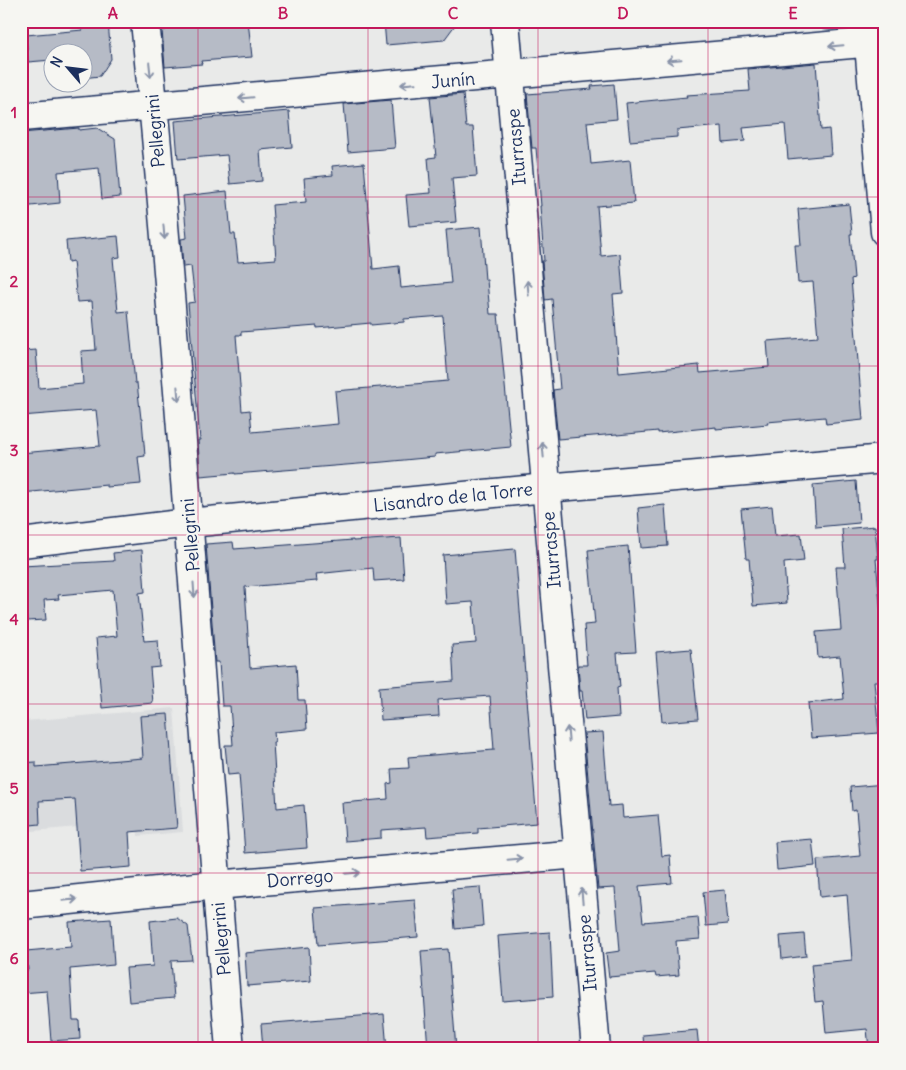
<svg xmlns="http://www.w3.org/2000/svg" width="906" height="1070" viewBox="0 0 906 1070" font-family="Delius,sans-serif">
  <rect width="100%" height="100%" fill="#e9eae9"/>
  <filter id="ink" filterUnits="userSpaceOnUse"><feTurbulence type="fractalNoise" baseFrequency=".02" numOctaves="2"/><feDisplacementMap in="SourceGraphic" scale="10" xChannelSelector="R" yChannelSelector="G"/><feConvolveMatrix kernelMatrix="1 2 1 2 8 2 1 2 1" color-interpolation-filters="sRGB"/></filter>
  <g filter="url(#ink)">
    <path fill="#dadcde" d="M174,708L183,832L138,836L137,822L21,832V766L29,765L25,721Z"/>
    <path fill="#b6bbc6" stroke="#1b2f5e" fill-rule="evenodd" d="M82,21H108L111,59L100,76L82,78V52H52V60L28,62L26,35L83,30Z
      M165,21H248L252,57L201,61L202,64L165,67L162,30H166Z
      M384,21H458L444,40L386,45Z
      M816,63L821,130L829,129L831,155L788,159L785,124L743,128L745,141L723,143L722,126L677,130V137L630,141L626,103L687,97L686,95L750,91L748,69Z
      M614,84L617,119L587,122L591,164L630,160L634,203L597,206L601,256L620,254L623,293L613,294L619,373L699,365L700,373L769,367L767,341L818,337L813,282L798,283L795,245H801L798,209L849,204L852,234H850L854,278L851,279L863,420L826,424L825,417L767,422L768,424L716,429V427L658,433V431L617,435V434L558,439L553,390L560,389L552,299L545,300L542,261H544L540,206H541L536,148H532L527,94L592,89L591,86Z
      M463,94L466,127H473L477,176L452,178L456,222L409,226L406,195L431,193L428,158L436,157L430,97Z
      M391,100L395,148L348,152L344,104Z
      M289,111L292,147L260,150L262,181L230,184L227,155L178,159L175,121Z
      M79,128V130L97,128L115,139L120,197L102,199L99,168L58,172L60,203L21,207V133Z
      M364,163L373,269L399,266L401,288L451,283L446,230L481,227L485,280H487L490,314H498L511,447L435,454V457L383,462L235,474V473L200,476L198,440H200L188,303L195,302L191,266L183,267L181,239L187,238L183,196L227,191L231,234H235L238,262L276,259L272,205L306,202L304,178L333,175L332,166ZM443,316L448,381L335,391L338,424L252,432L250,410L242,411L236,335H241V332L317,326V328L371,323V325L404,322V319Z
      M118,236L120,257L113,258L118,312L128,311L135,383H137L141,419H142L145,456L138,457L141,484L107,487V485L21,493V453L100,446L96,410L21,416V351L36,350L39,388L83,384L81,351L96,350L92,301L77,302L73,261L68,262L66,241Z
      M856,481L859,523L816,527L813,485Z
      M665,505L668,546L641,548L638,508Z
      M772,506L775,536L801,534L804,561L784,563L787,603L753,606L749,559H746L741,509Z
      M875,526L878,559H876L882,627L883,626L885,644V652L880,653L882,681H874L879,733L811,738L808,703L844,699L840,656L818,658L816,632L841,630L836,567H845L842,529Z
      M401,538L404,579L374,581L373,568L316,574L317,581L245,587L250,668L296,664L298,700H305L307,729L274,732L275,742H273L277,808L304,805L307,848L245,853L239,774L228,775L225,745H233L230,706H222L219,662H215L206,544L233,542L234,549L353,540V541Z
      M628,546L636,652L617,653L620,687L617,688L619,717L585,720L582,691H580L578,665H587L584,625L595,624L588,550Z
      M515,549L537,823L478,828V833L427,837L426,827L381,830V838L345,841L342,803L388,799L387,784L392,783L391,769L409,768L408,757L494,750L490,696L438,700L439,716L381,720L379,687L454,681L452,645L476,643L473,602L446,604L443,555Z
      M142,550L145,592L139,593L144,641L158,640L160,667L150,668L153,703L102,708L96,638L117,636L113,590L58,595L59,599L44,600L46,620L27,621L22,566L114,561L113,553Z
      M691,649L698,719L662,722L656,652Z
      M168,714L177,828L129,832L131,867L80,871L75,799L39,801L40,824L21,826V763L36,762V767L143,758L140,716Z
      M603,732L609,806L622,805L623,818L658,815L662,856L670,855L672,883L639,886L643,922L698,917L700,939L676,941L679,975L656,977L655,973L609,977L606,953L620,951L615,888L598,889L584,733Z
      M885,784V1049H869L867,1029L826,1033L823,1001L815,1002L811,964L852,960L847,894L820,897L817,860L860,856L856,810L852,811L850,787Z
      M812,839L815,866L777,870L775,842Z
      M480,887L483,926L455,929L452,889Z
      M725,890L728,924L706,926L703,892Z
      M415,900L418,937L318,945L315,908Z
      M177,918L188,926L192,960L171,961L174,998L129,1002L126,968L153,966L150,921Z
      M111,919L114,965L70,969L73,1020H79L80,1039L51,1041L47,991L21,993V971L28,970L26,951L71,947L69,922Z
      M550,932L553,997L503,1001L498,936Z
      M804,934L806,956L782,959L780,936Z
      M309,947L311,981L247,986L245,953Z
      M448,949L456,1049H428L421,951Z
      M384,1014L387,1049H263L261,1024Z
      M697,1030L699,1049H644L643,1035Z"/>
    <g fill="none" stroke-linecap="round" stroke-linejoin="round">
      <g stroke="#1b2f5e" stroke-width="31">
        <path id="street" d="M145,21C179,363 201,706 230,1049
          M505,21L596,1049
          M867,21L885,232
          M21,117L885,41
          M21,905L216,885L579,854"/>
      </g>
      <g stroke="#1b2f5e" stroke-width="31">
        <path id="secondary" d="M21,543L189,523L546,488L885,459"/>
      </g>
      <use href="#street" stroke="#f6f6f2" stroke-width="28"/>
      <use href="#secondary" stroke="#f6f6f2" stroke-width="28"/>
    </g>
    <defs><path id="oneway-shaft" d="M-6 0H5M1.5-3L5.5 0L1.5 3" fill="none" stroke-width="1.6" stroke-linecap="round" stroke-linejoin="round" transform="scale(1.25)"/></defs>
    <g stroke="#8892a8">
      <use href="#oneway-shaft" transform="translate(836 46) rotate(175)"/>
      <use href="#oneway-shaft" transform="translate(674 60) rotate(175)"/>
      <use href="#oneway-shaft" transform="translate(150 70) rotate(84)"/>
      <use href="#oneway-shaft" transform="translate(408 84) rotate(175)"/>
      <use href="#oneway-shaft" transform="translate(246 98) rotate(175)"/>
      <use href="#oneway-shaft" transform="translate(164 232) rotate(85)"/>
      <use href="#oneway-shaft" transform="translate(528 288) rotate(-95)"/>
      <use href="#oneway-shaft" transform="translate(178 394) rotate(85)"/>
      <use href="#oneway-shaft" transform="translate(543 450) rotate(-95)"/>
      <use href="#oneway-shaft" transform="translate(194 590) rotate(86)"/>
      <use href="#oneway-shaft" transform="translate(568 734) rotate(-95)"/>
      <use href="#oneway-shaft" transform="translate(515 859) rotate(-5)"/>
      <use href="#oneway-shaft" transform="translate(353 873) rotate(-5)"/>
      <use href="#oneway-shaft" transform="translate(582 896) rotate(-95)"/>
      <use href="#oneway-shaft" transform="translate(70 900) rotate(-6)"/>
    </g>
  </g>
  <path fill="none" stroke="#c2185b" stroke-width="1" stroke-opacity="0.55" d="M198,21V1049M368,21V1049M538,21V1049M708,21V1049M21,197H885M21,366H885M21,535H885M21,704H885M21,873H885"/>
  <g text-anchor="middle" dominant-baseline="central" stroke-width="4.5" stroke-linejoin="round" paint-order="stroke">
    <g font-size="18" fill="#1b2f5e" stroke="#f6f6f2">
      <text transform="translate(453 80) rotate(-5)">Junín</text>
      <text transform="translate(155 131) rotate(-95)">Pellegrini</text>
      <text transform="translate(516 147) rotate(-95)">Iturraspe</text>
      <text transform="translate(453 497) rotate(-6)">Lisandro de la Torre</text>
      <text transform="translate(190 535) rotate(-95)">Pellegrini</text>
      <text transform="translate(551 550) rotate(-95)">Iturraspe</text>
      <text transform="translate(300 878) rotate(-5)">Dorrego</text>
      <text transform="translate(221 939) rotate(-95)">Pellegrini</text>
      <text transform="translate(587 953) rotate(-95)">Iturraspe</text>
    </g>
  </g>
  <rect width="906" height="1070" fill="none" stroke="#f6f6f2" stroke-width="55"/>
  <g transform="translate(68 68) rotate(298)"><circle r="24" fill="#f6f6f2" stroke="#9ea6b7"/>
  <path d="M0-4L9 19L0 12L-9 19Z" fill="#1b2f5e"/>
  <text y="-8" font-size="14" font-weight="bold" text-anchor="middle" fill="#1b2f5e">N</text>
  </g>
  <rect x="28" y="28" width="850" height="1014" fill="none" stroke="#c2185b" stroke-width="2"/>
  <g font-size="16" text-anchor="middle" font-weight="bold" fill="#c2185b">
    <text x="113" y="19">A</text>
    <text x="283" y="19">B</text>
    <text x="453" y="19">C</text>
    <text x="623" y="19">D</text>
    <text x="793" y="19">E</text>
    <text x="14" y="118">1</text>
    <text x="14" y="287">2</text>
    <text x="14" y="456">3</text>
    <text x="14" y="625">4</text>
    <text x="14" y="794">5</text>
    <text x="14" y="964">6</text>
  </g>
</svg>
